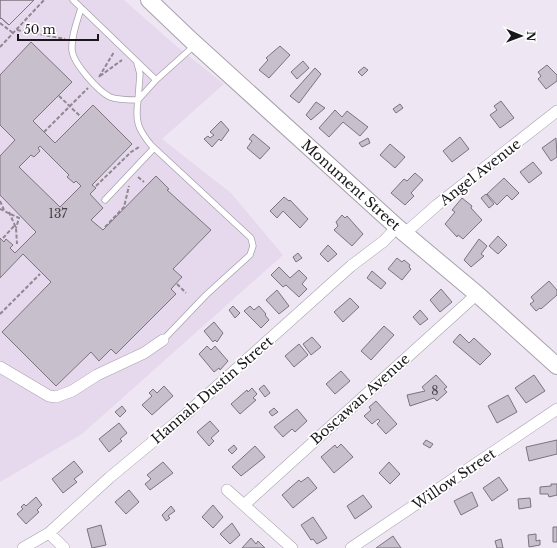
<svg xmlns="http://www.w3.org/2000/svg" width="557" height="548" viewBox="0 0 557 548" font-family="'Libre Baskerville',serif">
  <rect width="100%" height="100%" fill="#eee6f3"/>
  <path fill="#e6d9ed" d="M0,0H124L174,44L224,84L162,139L231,193L283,255L82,434L0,482Z"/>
  <path fill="#c7bfcb" stroke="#7b747f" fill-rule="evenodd" d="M0,0H34L9,25L1,18L0,19Z
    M0,0H34L9,25L1,18L0,19Z
    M31,42L72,82L33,121L55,143L93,105L132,144L92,185L96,188L90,194L103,208L91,220L103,230L156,176L169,189L167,190L211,230L173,269L182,277L171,289L176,294L116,354L111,349L99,361L91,352L56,386L2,332L51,282L23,254L0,278V238L4,242L6,239L13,245L10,248L15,253L36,232L0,195V156L15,140L0,125V75ZM40,146L69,175L67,177L74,183L76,181L81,186L60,207L19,167L31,155L34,157L40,151L38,148Z
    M280,46L290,55L269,78L259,70L268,60L266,58Z
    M303,61L309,68L297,79L291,72Z
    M547,65L557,75V81L546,89L538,79L541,76L538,72Z
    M364,67L368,70L362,76L358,72Z
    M315,68L321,74L299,103L290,96Z
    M501,101L514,118L500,128L490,115L497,110L494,106Z
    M316,102L325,108L311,120L306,115Z
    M400,104L403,108L396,113L393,109Z
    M335,110L342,117L347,111L368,127L360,136L343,122L329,137L319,128Z
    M221,121L229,130L221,141L219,139L212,147L204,139L208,136L210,138L214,135L210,132Z
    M253,134L270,148L260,159L247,148L252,141L249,139Z
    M460,137L469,149L452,162L443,151Z
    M368,138L370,143L362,147L359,143Z
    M556,138L557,157L551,161L542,148Z
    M390,144L405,157L395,168L380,155Z
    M533,162L542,173L529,183L520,172Z
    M415,173L423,180L411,193L414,196L405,205L391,193L404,179L407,181Z
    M504,178L519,193L512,200L507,195L497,205L487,194Z
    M486,194L494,204L489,208L481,198Z
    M284,197L289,201L290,200L308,219L300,228L283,211L277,218L270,211Z
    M462,198L472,206L471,208L482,220L463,239L458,235L457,237L445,224L455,212L452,210Z
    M342,215L345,218L347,216L363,234L352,246L334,230L338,226L336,222Z
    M498,236L507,245L498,254L489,246Z
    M479,239L487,246L481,254L484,256L471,267L464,260Z
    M328,245L337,254L328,262L320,254Z
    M298,253L302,258L296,262L293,257Z
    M397,258L402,262L404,260L410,265L409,267L411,269L402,280L388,269Z
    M279,267L290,278L299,270L307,278L302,284L307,289L299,297L286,285L283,287L271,275Z
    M372,271L386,283L381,289L367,278Z
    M549,281L557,290V295L541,309L540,308L536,311L530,304L534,301L531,297Z
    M441,289L452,302L440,312L430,300Z
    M277,290L289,306L279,314L266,300Z
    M350,298L359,307L343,322L334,312Z
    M233,306L240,313L235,318L229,310Z
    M250,306L254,310L259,306L266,314L265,315L269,320L261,328L244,311Z
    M420,310L428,319L420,325L413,317Z
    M214,322L223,333L217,342L215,340L213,342L204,331Z
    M384,326L394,335L371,360L361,351Z
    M460,334L469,343L474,338L491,354L480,365L453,342Z
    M312,337L321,347L311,355L303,344Z
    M299,344L308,355L294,367L285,356Z
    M207,346L211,350L215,346L228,361L220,370L219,368L214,372L199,354Z
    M341,371L350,381L335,394L326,384Z
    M436,375L447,387L444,389L447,392L437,401L434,398L410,406L407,395L425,391L422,387Z
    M534,375L545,391L526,403L515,388Z
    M264,385L270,393L265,397L259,389Z
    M164,386L173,396L152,415L142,405L152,396L149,393L153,389L157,393Z
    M252,388L257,394L253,398L256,400L240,414L231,404L247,390L248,392Z
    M508,395L517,412L497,423L488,406Z
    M376,401L397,424L386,434L377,424L380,421L378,419L372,424L364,416L371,410L369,407Z
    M122,406L126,411L120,417L115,412Z
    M274,408L278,412L272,416L269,412Z
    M297,409L307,421L295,432L292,429L283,437L274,427Z
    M210,421L219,431L211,438L214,441L209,446L197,432Z
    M119,423L127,433L120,439L122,441L109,452L99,439Z
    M426,440L433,444L430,448L423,444Z
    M557,440V454L529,461L526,447Z
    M341,444L353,457L334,473L321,457L335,445L337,448Z
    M234,445L237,449L232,454L228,450Z
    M255,446L265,457L241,476L232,467Z
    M74,461L83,472L74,479L77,482L63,493L52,479Z
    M163,462L173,473L150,490L145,484L151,479L147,475Z
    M389,462L400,474L390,484L379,473Z
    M308,477L317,488L293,508L282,495L299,480L301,482Z
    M499,477L508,490L492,501L483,488Z
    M551,484H557V495L549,497L548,494H540V487L551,486Z
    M129,490L139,502L126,514L115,502Z
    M472,492L478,506L461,515L454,501Z
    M363,495L372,507L355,519L347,506Z
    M36,497L42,505L37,510L39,512L26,524L17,514L23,509L21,507L24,504L26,506Z
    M530,498L531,507L519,509L518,499Z
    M213,505L223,517L213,528L202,517Z
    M171,506L175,511L168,516L170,518L166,521L162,515Z
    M313,517L327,538L317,544L313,539L311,540L301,525Z
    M232,523L240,535L230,544L220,534Z
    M101,525L106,545L92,548L87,529Z
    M553,527H557V542H553Z
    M536,534V541L540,540V545L529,547L528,535Z
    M393,536L401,548H376Z
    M251,538L256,544L258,541L265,548H242Z
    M501,539L503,548H497L495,541Z"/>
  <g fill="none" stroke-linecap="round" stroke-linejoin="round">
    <g stroke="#a8a1ad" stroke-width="7">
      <path id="lane" d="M73,0L156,80
        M81,8C77,22 71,36 72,50C73,63 98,91 110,97C118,100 129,100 138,100L140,74L137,63
        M105,200L154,148
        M163,340L206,295L250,255L253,246L251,238L151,145C138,129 135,122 138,100L156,80L195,45"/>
    </g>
    <g stroke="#a8a1ad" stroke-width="12">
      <path id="street" d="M404,234L437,205L557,111
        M0,367L49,396L56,397L72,391L97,375L144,353L163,340
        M227,490L292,548
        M245,504L477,294
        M49,533L64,548
        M23,548L49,533L109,478L185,415L351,266L384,241L397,227
        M351,548L557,409"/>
    </g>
    <g stroke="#a8a1ad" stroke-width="18">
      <path id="secondary" d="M149,0L192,41L397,227L477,294L557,366"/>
    </g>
    <path stroke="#8e8891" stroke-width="2" stroke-dasharray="4 2" stroke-linecap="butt" d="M0,23L13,33
      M17,30L65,39
      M0,47L44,0
      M100,76L122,60
      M99,77L114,52
      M59,96L80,116
      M44,132L88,88
      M138,177L144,182
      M96,186L131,152L139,147
      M0,201L4,210
      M0,209L19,218L16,228
      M9,212L16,228L17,244
      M105,227L124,207L129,186
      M3,238L15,225
      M177,284L186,293
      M0,314L40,274"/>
    <use href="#lane" stroke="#fff" stroke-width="5.5"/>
    <use href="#street" stroke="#fff" stroke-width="11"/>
    <use href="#secondary" stroke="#fff" stroke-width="16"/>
  </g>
  <g text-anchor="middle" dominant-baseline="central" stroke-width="3.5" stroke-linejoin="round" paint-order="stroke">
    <g font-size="12" fill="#454147">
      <text x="58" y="213">137</text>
      <text x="435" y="390">8</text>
    </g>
    <g font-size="14" fill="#1a171b" stroke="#fff">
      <text transform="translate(480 172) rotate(-38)">Angel Avenue</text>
      <text transform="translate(351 185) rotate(42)">Monument Street</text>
      <text transform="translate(212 390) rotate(-41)">Hannah Dustin Street</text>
      <text transform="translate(360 399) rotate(-42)">Boscawan Avenue</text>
      <text transform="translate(454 479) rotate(-34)">Willow Street</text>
    </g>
  </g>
  <g transform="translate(521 36) rotate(91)" stroke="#ffffff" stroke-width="3" paint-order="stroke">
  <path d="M0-3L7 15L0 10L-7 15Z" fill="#1a171b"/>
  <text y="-6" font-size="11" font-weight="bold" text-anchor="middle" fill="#1a171b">N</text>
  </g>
  <path d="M18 34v6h80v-6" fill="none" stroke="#1a171b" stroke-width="2"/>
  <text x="24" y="34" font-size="12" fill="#1a171b" stroke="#ffffff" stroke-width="3" paint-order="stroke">50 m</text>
</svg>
